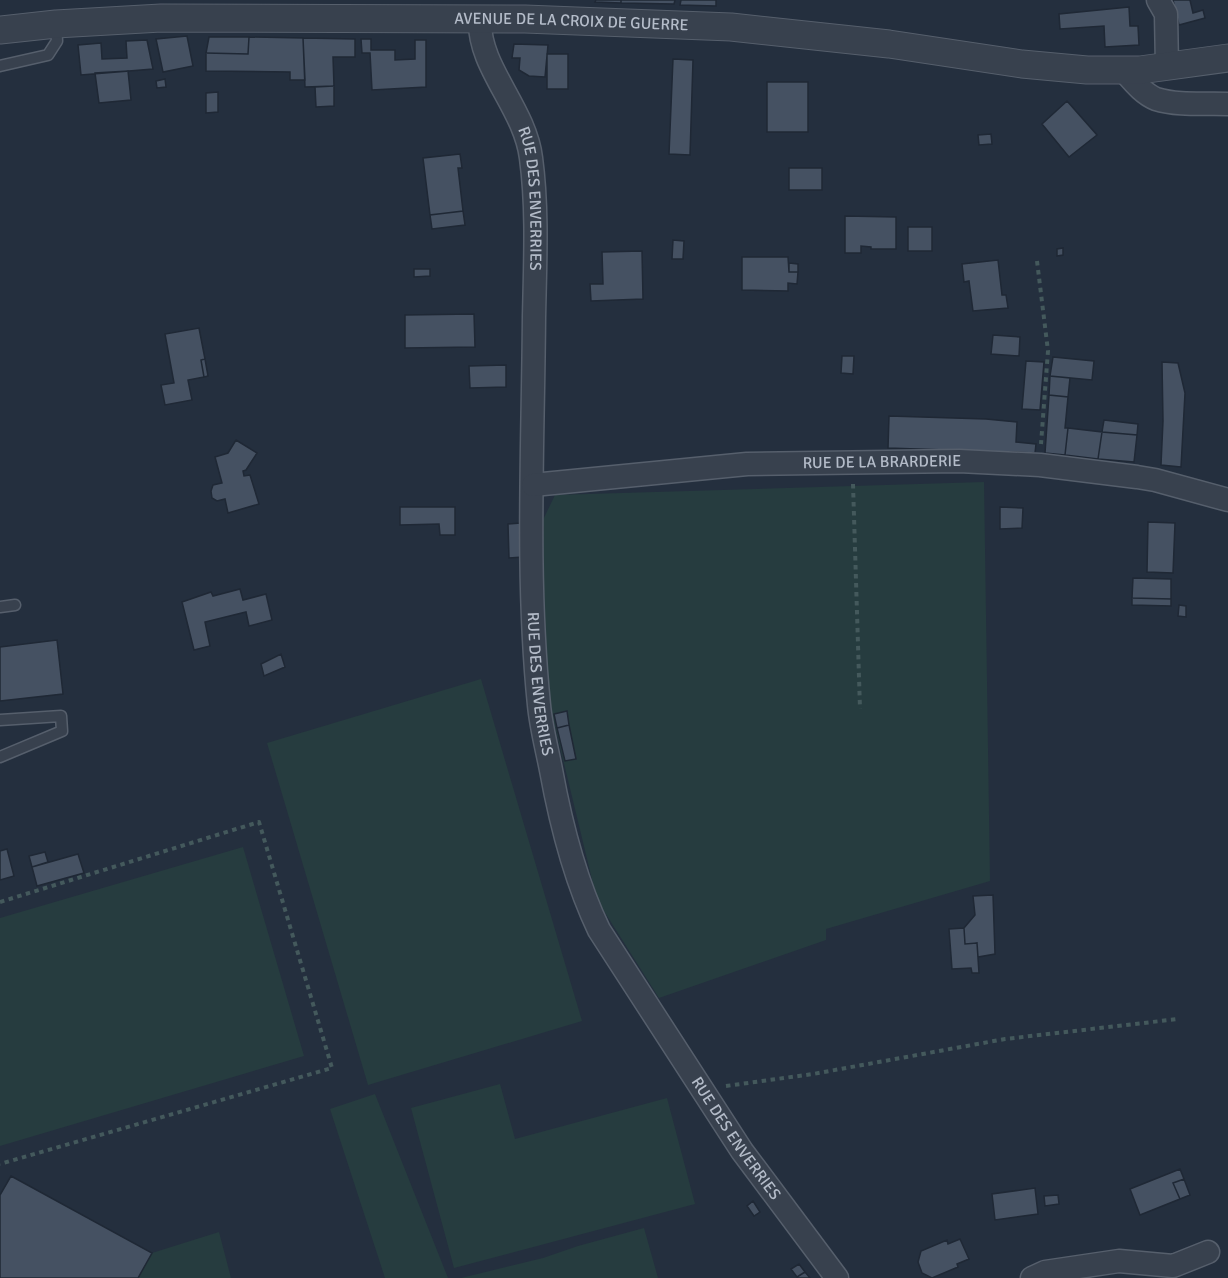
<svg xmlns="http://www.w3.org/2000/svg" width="1228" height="1278" viewBox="0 0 1228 1278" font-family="Signika,sans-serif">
  <rect width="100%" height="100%" fill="#242f3e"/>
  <path fill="#263c3f" d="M984,482L990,881L826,929V940L659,998L597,900L546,689L542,522L555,495Z
    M481,679L582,1021L368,1085L267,743Z
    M243,847L304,1056L0,1146V918Z
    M500,1084L515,1139L667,1098L695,1204L454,1268L411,1108Z
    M375,1094L448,1278H385L330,1109Z
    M644,1228L658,1278H461L543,1258L578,1246Z
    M219,1232L231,1278H138L152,1253Z"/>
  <path fill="#455162" stroke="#1f2835" stroke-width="1.5" d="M596,0H621V3L595,2Z
    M621,0H675L674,4L621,3Z
    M681,0H716V6L680,5Z
    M1173,0H1190L1193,13L1203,10L1205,18L1179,25Z
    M1129,7L1130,26H1138L1139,45L1105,47L1104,26L1060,29L1059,14Z
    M187,36L193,66L163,72L156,39Z
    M209,37H249L248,54L206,53Z
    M249,37L303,38L305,80H290V72L206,71V53L248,54Z
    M303,38L355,39V57H333L334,86L305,87Z
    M361,39H371V50H395V60L415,59V40H426V87L372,90L370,53H362Z
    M147,40L153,69L81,75L78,45L101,43L102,59L127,58L126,41Z
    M514,44L548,45L545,77L529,76L519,70L520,58H512Z
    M547,54H568V89H547Z
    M673,59L693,60L690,155L669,154Z
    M128,71L131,100L99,103L95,73Z
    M165,79L166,87L157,88L156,81Z
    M767,82H808V132H767Z
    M334,86V106L316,107L315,87Z
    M218,92V112L206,113V93Z
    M1067,101L1097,135L1069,157L1042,124Z
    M991,134L992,144L979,145L978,135Z
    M460,154L462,168H458L463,211L430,215L423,158Z
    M789,168H822V190H789Z
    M463,211L465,225L432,229L430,215Z
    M845,216L896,217V249H871V247L861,246V253H845Z
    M908,227H932V251H908Z
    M673,240L684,241L683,259H672Z
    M1063,248V255L1057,256V249Z
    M642,251L643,299L591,301L590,284H603L602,252Z
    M742,257H788L789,272H798L797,284L788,283V291L742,290Z
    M998,260L1002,295H1006L1008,308L973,311L969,281L964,282L962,264Z
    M789,263L798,264V272H789Z
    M414,269H430V276L414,277Z
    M474,314L475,347L405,348V315Z
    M199,328L205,359L201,360L204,377L188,380L192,400L165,405L161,385L174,383L165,334Z
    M993,335L1020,337L1019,356L991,354Z
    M842,356H854L853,374L841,373Z
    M1053,357L1094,361L1092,380L1050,376Z
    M205,359L208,376L204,377L201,360Z
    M1026,361L1044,362L1040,410L1022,409Z
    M1162,362L1178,363L1185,393L1181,467L1161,465L1163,421Z
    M506,365V387L470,388L469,366Z
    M1050,376L1070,378L1068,397L1049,395Z
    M1049,395L1068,397L1065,428H1068L1065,455L1045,453Z
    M889,416L986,419L1017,422L1016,442L1036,444L1035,453L888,448Z
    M1104,420L1138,424L1137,435L1102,432Z
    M1068,428L1102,432L1098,459L1065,455Z
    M1102,432L1137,435L1134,462L1098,459Z
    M236,440L257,453L246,470L243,471L244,476L250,475L259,504L228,513L225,499L217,501L212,498L211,491L213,485L222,483L215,457L228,453Z
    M400,507H455V535H440L439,524L400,525Z
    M1000,507L1023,508L1022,528L1000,529Z
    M1148,522L1175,523L1173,573L1147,572Z
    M521,523L523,557L509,558L508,524Z
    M1133,578L1171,579V599L1132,598Z
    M240,589L243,600L266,594L272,620L249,626L246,612L205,622L210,646L194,650L182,602L211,592L213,596Z
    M1132,598L1171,599V606L1132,605Z
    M1179,605L1186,606V617L1178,616Z
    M57,640L63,694L0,701V647Z
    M281,654L285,667L264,676L261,664Z
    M567,711L569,725L557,728L554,714Z
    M569,725L576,759L565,761L557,728Z
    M7,849L14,876L0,880V851Z
    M45,852L48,862L32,867L29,856Z
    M78,854L84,873L37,886L32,867Z
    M993,895L995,954L978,957L977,943L965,944L964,928L975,915L973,896Z
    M964,928L965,944L977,943L979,973H972L971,968L952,969L949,929Z
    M1180,1169L1184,1179L1173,1183L1180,1199L1140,1215L1130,1189Z
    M11,1176L152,1253L138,1278H0V1195Z
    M1184,1179L1190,1195L1180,1199L1173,1183Z
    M1035,1188L1038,1214L995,1220L992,1194Z
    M1058,1195L1059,1204L1045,1206L1044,1196Z
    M753,1201L760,1212L754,1216L747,1206Z
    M960,1239L969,1259L957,1264L958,1267L932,1278L922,1273L918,1262L921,1251L947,1240L948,1244Z
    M799,1264L805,1272L797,1277L791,1269Z
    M805,1272L810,1278H797V1277Z"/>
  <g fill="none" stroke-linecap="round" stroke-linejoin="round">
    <g stroke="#565f6c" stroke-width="13">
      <path id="service" d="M0,66L48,55L57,41L56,24
        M0,607L15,605
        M0,720L61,716L62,731L0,757"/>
    </g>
    <g stroke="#565f6c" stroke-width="25">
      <g id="minor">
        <path d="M1158,0L1166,14L1167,67"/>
        <path id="s1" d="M480,20C478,67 525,108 531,158C538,210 535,265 534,317C533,447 526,577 539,705C541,727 547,749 551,770C561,825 575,880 599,930L742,1151L837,1278"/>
        <path d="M1124,71C1133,81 1143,94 1156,99C1178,106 1206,103 1228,104"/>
        <path id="s2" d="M533,485L747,464L959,461L1040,465L1137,477L1155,480L1228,500"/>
        <path d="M1032,1278L1045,1272L1119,1261L1173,1266L1208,1252"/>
      </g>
    </g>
    <g stroke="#565f6c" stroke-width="29">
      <g id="tertiary">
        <path id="s3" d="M0,30L56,24L161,18L525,19L731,27L889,44L1022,64L1087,70H1140L1228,58"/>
      </g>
    </g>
    <path stroke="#44595c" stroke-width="4" stroke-dasharray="4.5 4.5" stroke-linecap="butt" d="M1037,261L1048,351L1041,444
      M853,484L860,709
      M0,902L259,822L332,1068L0,1164
      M726,1086L813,1074L1005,1039L1178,1019"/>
    <use href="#service" stroke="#38414e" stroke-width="10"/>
    <use href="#minor" stroke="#38414e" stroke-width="22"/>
    <use href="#tertiary" stroke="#38414e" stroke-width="27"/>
  </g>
  <g text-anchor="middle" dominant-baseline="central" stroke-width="4.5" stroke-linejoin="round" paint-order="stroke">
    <g font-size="16" fill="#b4bcc9" stroke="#1d2633">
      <text stroke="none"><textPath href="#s3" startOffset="572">AVENUE DE LA CROIX DE GUERRE</textPath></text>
      <text stroke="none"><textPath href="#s1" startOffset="189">RUE DES ENVERRIES</textPath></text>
      <text stroke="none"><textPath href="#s2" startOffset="350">RUE DE LA BRARDERIE</textPath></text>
      <text stroke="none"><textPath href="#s1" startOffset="675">RUE DES ENVERRIES</textPath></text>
      <text stroke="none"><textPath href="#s1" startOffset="1179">RUE DES ENVERRIES</textPath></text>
    </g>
  </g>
</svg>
